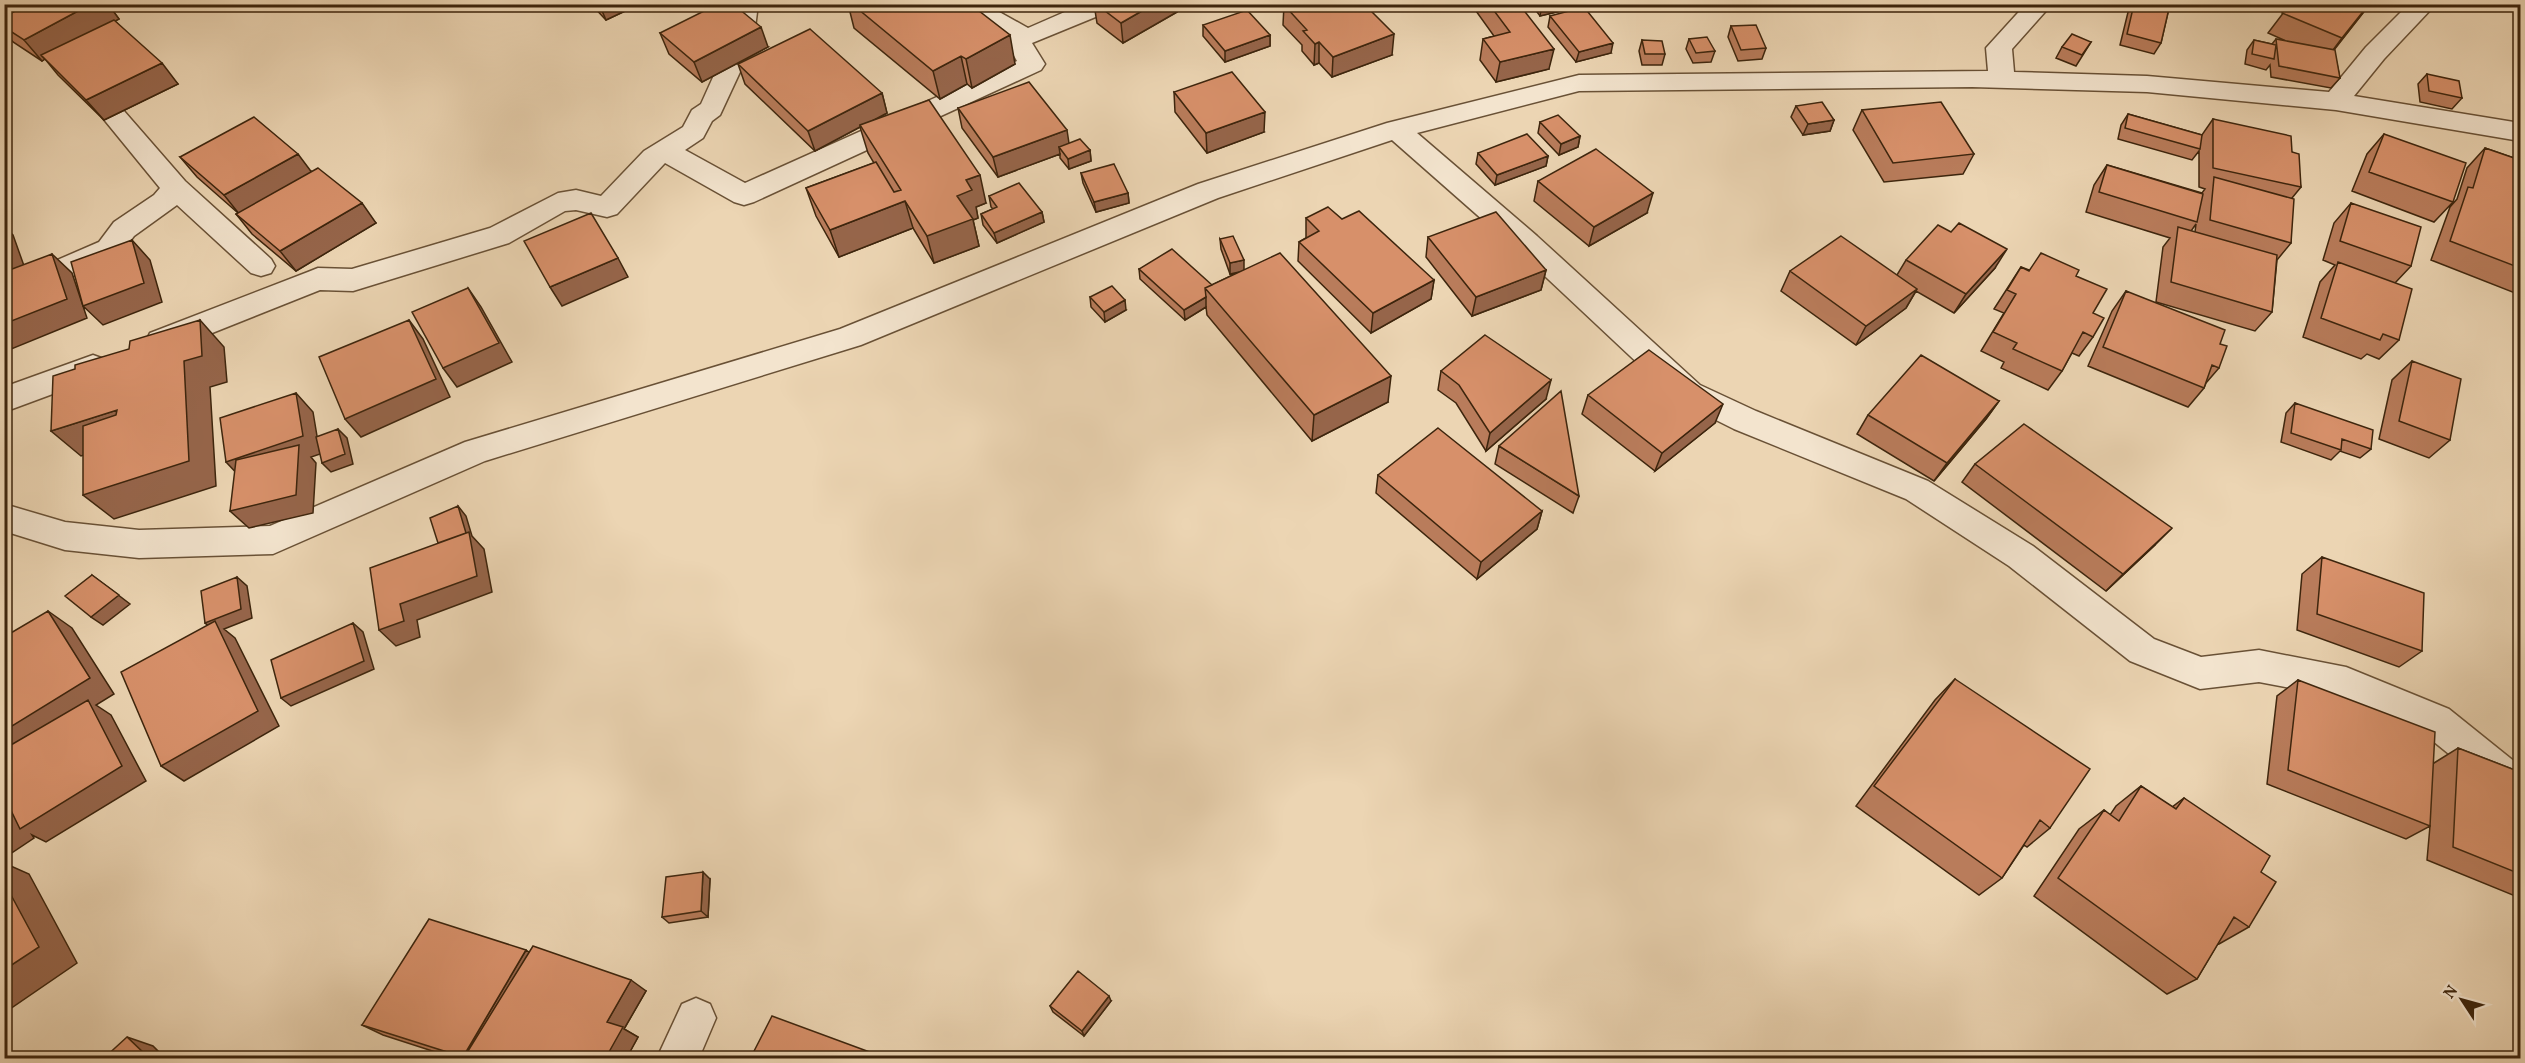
<svg xmlns="http://www.w3.org/2000/svg" width="2525" height="1063" viewBox="0 0 2525 1063" font-family="Vollkorn,serif">
  <rect width="100%" height="100%" fill="#ecd5b3"/>
  <filter id="stains"><feTurbulence type="fractalNoise" baseFrequency=".00333" numOctaves="4"/><feColorMatrix values="0 0 0 0 .2 0 0 0 0 .09 0 0 0 0 .02 0 0 0 .5 -.17"/></filter>
  <radialGradient id="worn" r=".72"><stop offset=".6" stop-color="#630" stop-opacity="0"/><stop offset="1" stop-color="#630" stop-opacity=".3"/></radialGradient>
  <g fill="none" stroke-linecap="round" stroke-linejoin="round">
    <g stroke="#695136" stroke-width="3">
      <path id="minor" d="M734,4H758L753,44L720,115L712,121L703,138L685,150L745,183L1017,61L1003,36L958,9L955,4H985L1028,28L1083,4H1118L1115,9L1032,43L1045,64L1041,70L754,202L744,205L734,202L665,163L617,214L607,217L576,210L565,211L509,243L353,291L320,290L172,349L161,352L150,349L146,341L150,333L308,272L318,268L352,269L490,228L558,193L576,190L601,196L644,151L683,127L692,110L701,104L728,44Z
        M2026,4H2052L2012,49L2014,72L2147,76L2329,92L2366,47L2409,4H2436L2384,59L2354,96L2520,123V141L2336,110L2147,92L1972,87L1579,91L1417,133L1537,236L1700,385L1756,411L1928,481L2033,546L2154,639L2201,657L2259,650L2346,667L2449,709L2520,766V802L2491,788L2423,733L2343,698L2259,682L2200,689L2130,661L2009,566L1906,499L1734,429L1678,401L1517,250L1392,140L1218,198L861,345L485,461L273,554L139,558L65,550L4,531V504L65,522L139,530L270,526L465,442L840,329L1198,184L1387,123L1579,75L1988,71L1986,48Z
        M115,108L124,111L185,181L271,259L275,266L271,273L261,276L251,273L177,205L134,236L119,256L4,306V283L99,242L114,222L154,195L160,188L102,117L106,111Z
        M93,355L104,359L108,367L104,375L4,412V387Z
        M696,998L710,1004L716,1018L699,1058H657L682,1004Z"/>
    </g>
    <use href="#minor" fill="#f3e4ce" fill-rule="evenodd"/>
  </g>
  <path fill="#b97c5b" stroke="#3d250d" stroke-width="1.5" fill-rule="evenodd" d="M4,4H108L119,19L115,21L178,84L104,120L58,75L45,59L42,61L13,42L4,31Z
    M591,4H640L606,20Z
    M848,4H970L1015,64L972,88L967,84L940,99L854,28Z
    M1094,4H1177V12L1123,43L1097,23Z
    M1471,4H1519L1549,69L1496,82L1480,60L1483,39L1494,36Z
    M1531,4H1590L1540,16Z
    M2130,4H2170L2161,43L2154,54L2120,45Z
    M2290,4H2370L2334,50L2340,78L2331,88L2271,77L2270,65L2266,70L2245,64L2247,50L2254,40L2272,44L2276,39L2286,41L2268,33Z
    M1284,5L1392,55L1332,77L1319,63L1314,65L1302,51V45L1283,25Z
    M1550,16L1611,53L1576,62L1548,27Z
    M1203,25L1270,35V46L1225,62L1203,36Z
    M1731,26L1766,48L1762,59L1738,61L1728,37Z
    M660,33L768,47L702,82L669,54Z
    M1689,39L1715,51L1711,62L1693,63L1686,49Z
    M1642,40L1665,54L1662,65H1642L1639,51Z
    M2091,42L2076,66L2056,58L2062,47Z
    M738,64L882,93L887,113L876,119L986,203L976,207L978,218L973,220L979,246L934,263L913,228L839,257L816,216L806,188L874,163L868,153L860,127L815,151L745,84Z
    M2427,74L2462,98L2452,109L2420,102L2418,84Z
    M1174,92L1264,132L1207,153L1175,112Z
    M1796,106L1834,120L1830,131L1803,135L1791,117Z
    M958,108L1090,150L1091,161L1069,169L1060,158V154L998,177L962,128Z
    M1862,110L1974,154L1963,174L1884,182L1853,130Z
    M2128,114L2202,135L2213,119L2292,152L2301,187L2292,198L2291,243L2277,260L2272,312L2255,331L2156,302L2163,247L2170,238L2086,212L2094,185L2107,165L2202,193L2205,189L2199,187V151L2192,160L2118,139L2121,125ZM2196,224L2195,232L2191,231Z
    M1540,122L1580,136L1578,147L1559,155L1538,133Z
    M2384,134L2453,202L2434,222L2352,191L2367,154Z
    M2485,148L2520,160V295L2431,260L2450,207L2457,199L2467,168Z
    M1478,153L1548,156L1546,166L1495,185L1476,164Z
    M180,157L311,171L376,223L296,271L252,234L236,214L238,213L197,177Z
    M1081,173L1128,193L1129,203L1096,212L1083,183Z
    M1538,181L1647,213L1589,246L1534,201Z
    M989,196L1042,212L1044,222L997,243L983,225L981,214L993,209L991,207Z
    M2351,203L2411,266L2395,283L2399,340L2379,359L2367,354L2361,359L2303,337L2320,282L2335,265L2323,260L2334,223Z
    M1306,218L1342,219L1434,280L1431,299L1371,333L1298,261L1299,242L1306,238Z
    M1428,237L1546,270L1541,290L1472,316L1426,257Z
    M1220,239L1244,270L1388,402L1312,441L1207,315L1206,307L1185,320L1140,279L1139,269L1212,285L1241,271L1230,274L1221,249Z
    M1906,260L1995,268L1954,313L1916,291L1906,308L1856,345L1781,291L1790,271L1897,275Z
    M2021,267L2029,270L2076,276L2093,313V337L2079,356L2072,353L2062,371L2048,390L2001,368L2004,362L1981,351L2004,313L1994,309Z
    M2126,291L2220,344L2219,368L2206,383L2204,388L2188,407L2088,366L2112,311Z
    M1090,297L1126,310L1105,322L1091,307Z
    M2412,361L2450,440L2429,458L2379,439L2392,380Z
    M1441,371L1546,399L1486,451L1456,403L1438,390Z
    M1588,395L1715,423L1655,471L1582,414Z
    M1999,401L1986,419L1934,481L1857,434L1868,415Z
    M2295,403L2371,449L2360,458L2340,451L2331,460L2281,442L2286,413Z
    M1499,446L1579,496L1573,513L1495,464Z
    M1975,464L2155,545L2106,591L1962,482Z
    M1378,475L1542,511L1537,529L1477,579L1376,493Z
    M2322,557L2422,651L2399,667L2297,630L2302,574Z
    M1955,679L2050,828L2027,847L2024,845L2002,878L1979,895L1856,806L1935,700Z
    M2298,680L2434,763L2458,748L2520,772V898L2427,860L2430,826L2406,839L2267,784L2277,696Z
    M2141,786L2172,807L2184,798L2261,872L2249,927L2219,944L2218,943L2197,979L2167,994L2034,896L2079,829L2104,810L2110,815L2116,806Z
    M710,879L708,917L669,923L662,917Z
    M529,952L646,991L624,1029L638,1037L626,1059H457L383,1035L362,1025Z
    M1111,1001L1084,1036L1053,1012L1050,1006Z"/>
  <path fill="#96654a" stroke="#3d250d" stroke-width="1.5" d="M14,4H70L4,25V9Z
    M91,4H108L119,19L45,59L41,55L45,59L42,61L24,40Z
    M599,4H640L606,20Z
    M1154,4H1177V12L1123,43L1121,23Z
    M1542,4H1590L1540,16Z
    M2369,4H2370L2327,58L2342,38Z
    M761,27L768,47L702,82L694,62Z
    M1394,34L1392,55L1332,77L1333,57Z
    M1010,35L1015,64L972,88L966,59Z
    M1270,35V46L1225,62V51Z
    M1319,42V63L1314,65L1315,44Z
    M1613,43L1611,53L1576,62L1579,52Z
    M1554,49L1549,69L1496,82L1500,62Z
    M961,56L967,84L940,99L933,71Z
    M162,63L178,84L104,120L86,100Z
    M882,93L887,113L861,127L860,125V127L815,151L808,131Z
    M1265,112L1264,132L1207,153L1206,133Z
    M1834,120L1830,131L1803,135L1808,124Z
    M1067,130L1070,150L1059,147L1060,154L998,177L993,157Z
    M1580,136L1578,147L1559,155L1561,144Z
    M1090,150L1091,161L1069,169L1068,159Z
    M298,154L313,174L240,215L224,195Z
    M1548,156L1546,166L1495,185L1497,175Z
    M980,175L986,203L976,207L978,218L973,220L979,246L934,263L927,236L966,180Z
    M1128,193L1129,203L1096,212L1094,202Z
    M1653,193L1647,213L1589,246L1594,227Z
    M905,201L913,228L839,257L830,230Z
    M362,203L376,223L296,271L280,251Z
    M1042,212L1044,222L997,243L994,233Z
    M4,227L13,235L28,277L4,286Z
    M132,240L150,260L162,302L103,325L83,306Z
    M2007,249L1995,268L1954,313L1966,294Z
    M52,254L72,273L87,318L4,352V324Z
    M618,258L628,277L562,306L550,287Z
    M1244,260V271L1230,274V263Z
    M1546,270L1541,290L1472,316L1476,297Z
    M1434,280L1431,299L1371,333L1373,313Z
    M468,288L481,307L512,362L457,387L443,368Z
    M1917,289L1906,308L1856,345L1866,326Z
    M1206,297V307L1185,320L1184,310Z
    M1125,300L1126,310L1105,322L1104,312Z
    M200,320L224,347L227,382L210,387L216,486L114,519L83,495L184,361Z
    M409,320L423,339L450,397L361,437L345,419Z
    M1391,376L1388,402L1312,441L1314,415Z
    M1551,380L1546,399L1486,451L1490,433Z
    M296,393L313,412L320,454L311,457L316,463L313,513L249,528L230,511L244,481L226,462Z
    M1999,401L1986,419L1934,481L1947,463Z
    M1723,404L1715,423L1655,471L1662,453Z
    M117,410L145,436L81,456L51,431Z
    M338,429L347,438L353,464L331,472L322,463Z
    M458,506L466,516L472,536L484,549L492,592L417,620L420,637L396,646L379,630L400,604L447,554Z
    M1542,511L1537,529L1477,579L1481,562Z
    M2172,528L2155,545L2106,591L2123,574Z
    M92,575L130,604L103,625L91,617Z
    M237,577L247,586L252,618L224,629L235,638L279,726L184,781L161,766L216,632L205,623Z
    M48,611L72,628L114,694L96,705L111,715L146,781L46,842L32,835L34,838L4,858V731Z
    M353,623L363,632L374,669L291,706L281,698Z
    M4,863L29,874L77,963L4,1013Z
    M703,872L710,879L708,917L701,911Z
    M526,950L542,961L468,1051L483,1059H466L463,1057Z
    M631,980L646,991L624,1029L638,1037L626,1059H605L607,1022Z
    M1109,996L1111,1001L1084,1036L1082,1031Z
    M127,1037L153,1046L166,1059H150Z
    M875,1054L880,1059H873Z"/>
  <path fill="#d7906a" stroke="#3d250d" stroke-width="1.5" d="M4,4H14L4,9Z
    M28,4H91L24,40L4,27V17Z
    M718,4H733L761,27L694,62L660,33Z
    M852,4H970L1010,35L966,59L961,56L933,71Z
    M1096,4H1154L1121,23Z
    M1285,4H1364L1394,34L1333,57L1319,42L1315,44L1303,31L1307,30L1284,5Z
    M1489,4H1519L1554,49L1500,62L1483,39L1510,32Z
    M2134,4H2170L2161,43L2127,34Z
    M2290,4H2369L2342,38L2282,13Z
    M1584,7L1613,43L1579,52L1550,16Z
    M1247,10L1270,35L1225,51L1203,25Z
    M114,20L162,63L86,100L41,55Z
    M1756,25L1766,48L1741,50L1731,26Z
    M810,29L882,93L808,131L738,64Z
    M2072,34L2091,42L2082,55L2062,47Z
    M1707,37L1715,51L1696,53L1689,39Z
    M2276,39L2335,50L2340,78L2279,66Z
    M1642,40L1662,41L1665,54H1645Z
    M2254,40L2276,45L2274,59L2252,54Z
    M1232,72L1265,112L1206,133L1174,92Z
    M2427,74L2459,81L2462,98L2429,91Z
    M1029,82L1067,130L993,157L958,108Z
    M929,100L980,175L966,180L972,190L957,196L973,219L927,236L905,201L830,230L806,188L876,162L894,192L901,190L860,125Z
    M1822,102L1834,120L1808,124L1796,106Z
    M1941,102L1974,154L1893,163L1862,110Z
    M2128,114L2202,135L2200,149L2125,128Z
    M1558,115L1580,136L1561,144L1540,122Z
    M254,117L298,154L224,195L180,157Z
    M2213,119L2291,136L2292,152L2299,154L2301,187L2213,168Z
    M1527,134L1548,156L1497,175L1478,153Z
    M2384,134L2466,163L2453,202L2369,172Z
    M1080,139L1090,150L1068,159L1059,147Z
    M2485,148L2520,160V268L2450,241L2468,187L2473,188Z
    M1596,149L1653,193L1594,227L1538,181Z
    M1114,164L1128,193L1094,202L1081,173Z
    M2107,165L2203,194L2197,222L2099,192Z
    M318,168L362,203L280,251L236,214Z
    M2214,177L2294,199L2291,243L2210,220Z
    M1019,183L1042,212L994,233L981,214L997,207L989,196Z
    M2351,203L2421,227L2411,266L2340,241Z
    M1328,207L1342,219L1359,211L1434,280L1373,313L1299,242L1319,231L1306,218Z
    M1496,212L1546,270L1476,297L1428,237Z
    M591,213L618,258L550,287L524,241Z
    M1959,223L2007,249L1966,294L1906,260L1938,225L1951,232Z
    M2178,227L2277,255L2272,312L2171,282Z
    M1233,236L1244,260L1230,263L1220,239Z
    M1841,236L1917,289L1866,326L1790,271Z
    M132,240L144,283L83,306L71,262Z
    M4,249L7,257L4,259Z
    M1172,249L1212,285L1205,288L1206,297L1184,310L1139,269Z
    M1280,253L1391,376L1314,415L1205,288Z
    M2041,253L2079,270L2076,276L2107,289L2093,313L2104,318L2093,337L2083,332L2062,371L2013,349L2017,343L1993,332L2016,294L2007,290L2021,267L2029,271Z
    M52,254L67,299L4,324V272Z
    M2338,262L2412,289L2399,340L2383,334L2380,340L2321,318Z
    M1112,286L1125,300L1104,312L1090,297Z
    M468,288L499,343L443,368L412,312Z
    M2126,291L2225,330L2220,344L2227,346L2219,368L2212,365L2204,388L2103,347Z
    M200,320L202,356L184,361L189,461L83,495V426L116,415L117,410L51,431L53,376L75,369V365L129,349L130,341Z
    M409,320L436,379L345,419L319,357Z
    M1485,335L1551,380L1490,433L1459,385L1441,371Z
    M1649,350L1723,404L1662,453L1588,395Z
    M1921,355L1999,401L1947,463L1868,415Z
    M2412,361L2461,379L2450,440L2399,421Z
    M1561,391L1579,496L1499,446Z
    M296,393L303,436L226,462L220,418Z
    M2295,403L2373,430L2371,449L2342,439L2341,450L2291,433Z
    M2024,424L2172,528L2123,574L1975,464Z
    M1438,428L1542,511L1481,562L1378,475Z
    M338,429L345,454L322,463L316,437Z
    M299,445L296,495L230,511L236,460Z
    M458,506L466,533L438,543L430,518Z
    M469,532L477,576L400,604L404,621L379,630L370,568Z
    M2322,557L2424,593L2422,651L2317,614Z
    M92,575L119,595L91,617L65,596Z
    M237,577L241,609L205,623L201,591Z
    M48,611L90,678L4,731V637Z
    M215,621L258,711L161,766L121,672Z
    M353,623L364,661L281,698L271,660Z
    M1955,679L2090,769L2050,828L2040,820L2002,878L1874,786Z
    M2298,680L2435,732L2430,826L2288,770Z
    M88,700L122,766L20,829L4,796V749Z
    M2458,748L2520,772V874L2453,847Z
    M2141,786L2176,809L2184,798L2270,856L2261,872L2276,882L2249,927L2234,917L2197,979L2058,878L2104,810L2119,821Z
    M703,872L701,911L662,917L666,877Z
    M4,882L39,947L4,970Z
    M429,919L526,950L463,1057L362,1025Z
    M533,946L631,980L607,1022L623,1027L605,1059H489L468,1051Z
    M1078,971L1109,996L1082,1031L1050,1006Z
    M772,1016L875,1054L873,1059H750Z
    M127,1037L150,1059H103Z"/>
  <rect width="2525" height="1063" fill="none" stroke="#ecd5b3" stroke-width="24"/>
  <rect x="6" y="6" width="2513" height="1051" fill="none" stroke="#3d250d" stroke-width="3"/>
  <rect x="12" y="12" width="2501" height="1039" fill="none" stroke="#3d250d" stroke-width="1.5"/>
  <g transform="translate(2462 1000) rotate(306)" stroke="#f3e4ce" stroke-width="4.5" paint-order="stroke">
  <path d="M0-4.5L10 22L0 15L-10 22Z" fill="#3d250d"/>
  <text y="-9" font-size="16" font-weight="bold" text-anchor="middle" fill="#3d250d">N</text>
  </g>
  <rect width="100%" height="100%" filter="url(#stains)"/>
  <rect width="100%" height="100%" fill="url(#worn)"/>
</svg>
